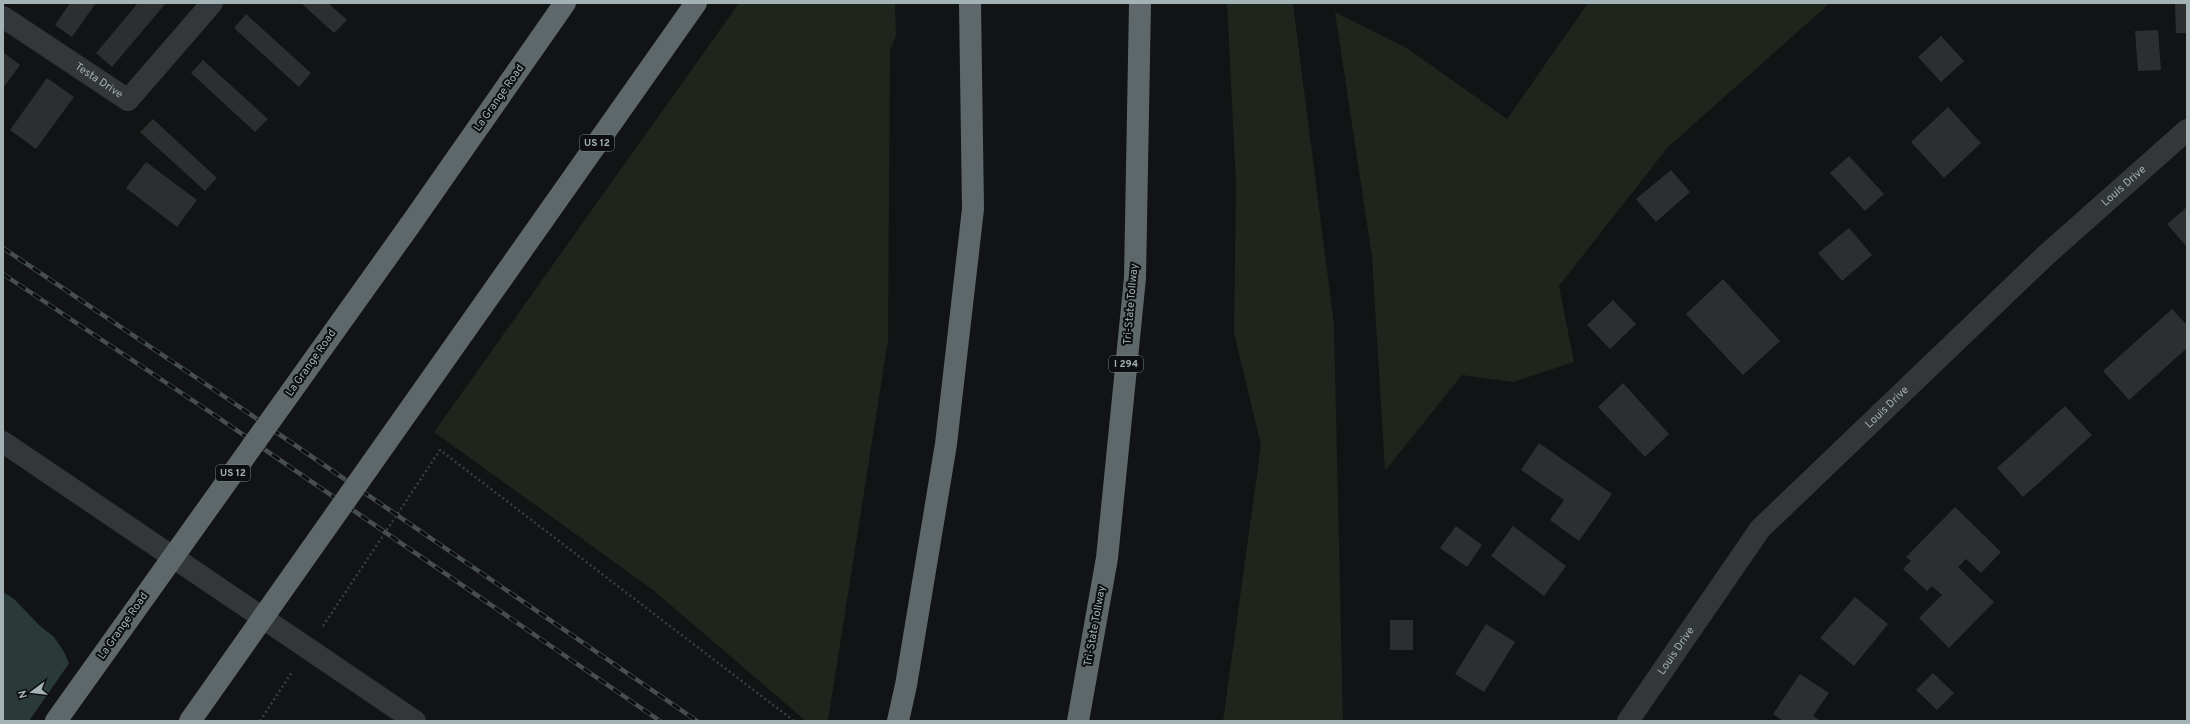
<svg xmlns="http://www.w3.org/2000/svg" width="2190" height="724" viewBox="0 0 2190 724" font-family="Overpass,sans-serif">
  <rect width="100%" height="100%" fill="#121314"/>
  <path fill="#1f241c" d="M739,3H895L896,36L890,50L888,340L828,721H806L653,590L434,432Z
    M1227,3H1293L1334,325L1343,721H1223L1261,445L1234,333L1236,185Z
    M1588,3H1830L1668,147L1559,286L1574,362L1513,382L1462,375L1385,471L1372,257L1335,12L1407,48L1507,119Z"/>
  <path fill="#293a38" d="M3,592L14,599L40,626L54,637L64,652L88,706L82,721H7L3,719Z"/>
  <path fill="#121314" d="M70,662L90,706L84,721H29Z"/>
  <path fill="#2c2e30" d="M70,3H96L72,37L55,25Z
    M138,3H166L112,67L96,53Z
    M301,3H328L347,20L334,33Z
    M2175,3H2187V33H2176Z
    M246,14L311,73L299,87L234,28Z
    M2158,30L2161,70L2138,71L2135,31Z
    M1941,36L1964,61L1941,82L1918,57Z
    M3,52L20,65L3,88Z
    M203,60L268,119L255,132L191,73Z
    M47,78L74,97L36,149L10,130Z
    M1948,107L1981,143L1944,178L1911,142Z
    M153,119L217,178L205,191L140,132Z
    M1849,156L1884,194L1865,211L1830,173Z
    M146,162L197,200L177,227L126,188Z
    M1671,170L1690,192L1656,222L1636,199Z
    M2187,207V247L2167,224Z
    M1849,228L1872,255L1842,281L1818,253Z
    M1723,279L1780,341L1743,375L1686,314Z
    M1613,300L1636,324L1610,349L1587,325Z
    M2172,309L2187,325V348L2129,400L2103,371Z
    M1623,383L1669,434L1645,457L1598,407Z
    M2065,406L2092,435L2023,497L1997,468Z
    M1539,443L1612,494L1579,541L1550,520L1564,500L1521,470Z
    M1955,507L2001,552L1981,573L1966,559L1958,567L1994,602L1949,648L1919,618L1942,595L1932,586L1927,591L1903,569L1911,561L1906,557Z
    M1456,526L1482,545L1467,567L1440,548Z
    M1513,526L1566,566L1544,596L1491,556Z
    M1855,597L1888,624L1854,666L1820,638Z
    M1390,620H1413V650H1390Z
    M1486,624L1515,642L1484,692L1455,674Z
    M1933,673L1954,693L1937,710L1916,690Z
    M1800,674L1829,693L1813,716L1821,721H1783L1773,714Z"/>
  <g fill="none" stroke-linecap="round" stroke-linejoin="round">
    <path stroke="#383f40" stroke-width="2.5" stroke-dasharray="2 3" stroke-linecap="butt" d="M323,626L440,450L794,721
      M260,721L292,672"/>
    <g stroke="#333739" stroke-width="22">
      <path id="s1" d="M3,17L128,100L212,3"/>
      <path d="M3,442L415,721"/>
      <path id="s2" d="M1628,721L1760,529L2045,256L2187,130"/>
    </g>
    <path stroke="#5e686a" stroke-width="22" d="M410,225L565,3
      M498,284L696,3
      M898,721L906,685L946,444L973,209L970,3
      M1078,721L1107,558L1135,278L1140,3"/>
    <g stroke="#474e50" stroke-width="4.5">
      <path id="rail" d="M3,248L225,397L697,721
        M3,274L213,414L660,721"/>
    </g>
    <use href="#rail" stroke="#0d0e0f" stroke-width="3" stroke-dasharray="9" stroke-linecap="butt"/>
    <path stroke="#5e686a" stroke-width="22" d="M56,721L410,225
      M190,721L498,284"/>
  </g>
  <g text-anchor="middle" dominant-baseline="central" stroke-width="4" stroke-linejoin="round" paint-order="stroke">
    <g fill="#0d0e0f" stroke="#758183" stroke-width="1">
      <rect x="580" y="135" width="34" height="16" rx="3"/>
      <rect x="1109" y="356" width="34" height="16" rx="3"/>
      <rect x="216" y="465" width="34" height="16" rx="3"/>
    </g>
    <g font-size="10" font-weight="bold" fill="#a2b2b5">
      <text x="597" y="143">US 12</text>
      <text x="1126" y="364">I 294</text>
      <text x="233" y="473">US 12</text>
    </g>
    <g font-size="11" fill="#a2b2b5" stroke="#0d0e0f">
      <text stroke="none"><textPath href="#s1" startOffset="115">Testa Drive</textPath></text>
      <text transform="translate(499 98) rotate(-55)">La Grange Road</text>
      <text stroke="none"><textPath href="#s2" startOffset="733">Louis Drive</textPath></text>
      <text transform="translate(1131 304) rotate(-85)">Tri-State Tollway</text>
      <text transform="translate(311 363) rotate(-55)">La Grange Road</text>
      <text stroke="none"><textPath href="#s2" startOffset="409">Louis Drive</textPath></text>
      <text transform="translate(123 626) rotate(-55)">La Grange Road</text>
      <text transform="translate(1095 626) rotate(-80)">Tri-State Tollway</text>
      <text stroke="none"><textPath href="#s2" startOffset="85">Louis Drive</textPath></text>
    </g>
  </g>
  <rect width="2190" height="724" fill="none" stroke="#a2b2b5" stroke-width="8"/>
  <g transform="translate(32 692) rotate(255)" stroke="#0d0e0f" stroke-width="3" paint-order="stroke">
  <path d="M0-3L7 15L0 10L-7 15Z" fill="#a2b2b5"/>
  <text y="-6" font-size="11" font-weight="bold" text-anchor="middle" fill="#a2b2b5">N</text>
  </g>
</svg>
